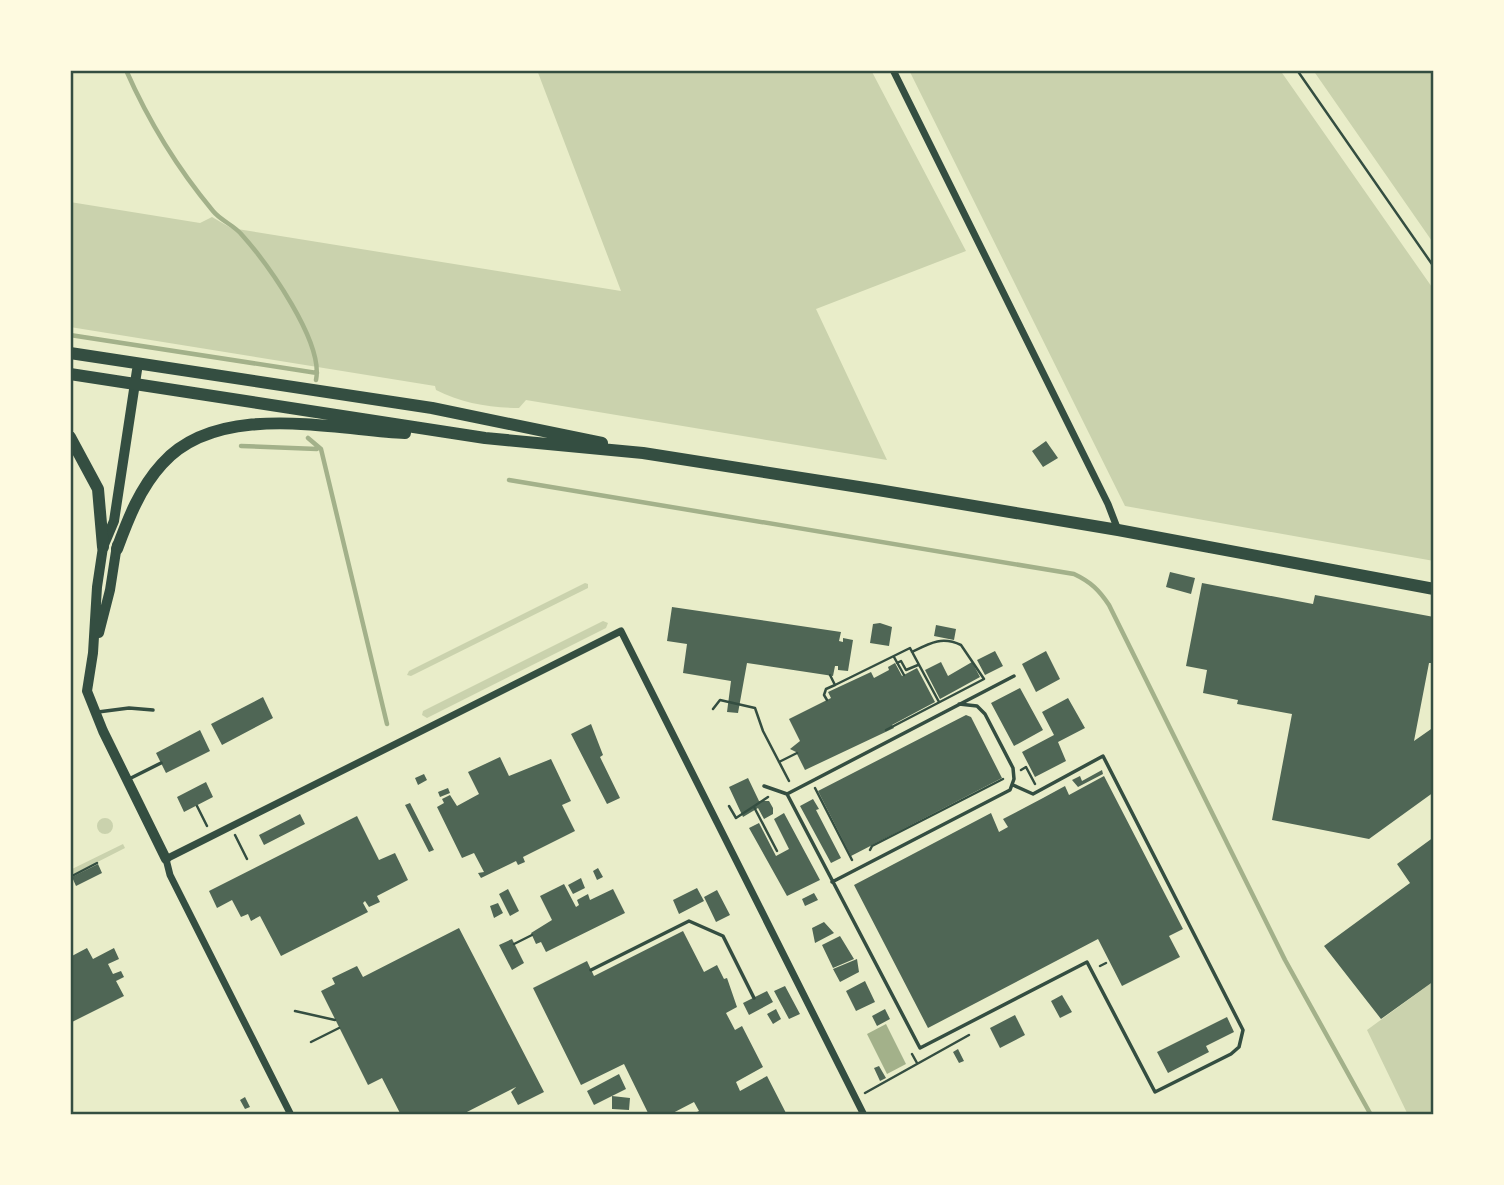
<svg xmlns="http://www.w3.org/2000/svg" width="1504" height="1185" viewBox="0 0 1504 1185" font-family="'Nunito Sans',sans-serif">
  <rect width="100%" height="100%" fill="#e9edc9"/>
  <path fill="#cad2ad" d="M537,70H871L966,251L816,309L887,460L526,400L519,408C491,408 461,403 436,390L435,386L70,327V202L200,223L212,217L231,228L621,291Z
    M909,70H1280L1434,290V561L1125,506Z
    M1313,70H1434V244Z
    M585,583L588,584V588L411,676L407,675L409,671Z
    M603,621L608,623L606,628L427,718L422,715L423,711Z
    M97 826a8 8 0 1 1 16 0a8 8 0 1 1-16 0Z
    M123,844L125,848L70,876V870Z
    M1434,981V1115H1408L1367,1030Z"/>
  <path fill="#a3b18a" d="M886,1024L906,1064L887,1074L867,1034Z"/>
  <g fill="none" stroke-linecap="round" stroke-linejoin="round">
    <path stroke="#a3b18a" stroke-width="4.5" d="M126,70C148,120 178,169 213,211C221,221 234,225 242,235C267,263 324,342 316,380
      M70,335L317,373
      M308,438L321,449L387,724
      M241,446L317,449
      M509,480L1074,574C1091,582 1099,590 1109,605L1285,960L1371,1115"/>
  </g>
  <path fill="#4f6655" d="M1046,441L1058,458L1043,467L1032,451Z
    M1170,572L1195,578L1191,594L1166,587Z
    M1202,583L1313,604L1315,595L1434,617V663H1429L1414,741L1434,727V792L1369,839L1272,820L1292,714L1237,704L1238,700L1203,693L1207,670L1186,666Z
    M672,607L841,632L839,641L843,642V638L853,640L848,671L838,670V666H835L833,676L747,663L738,713L727,712L731,681L683,673L687,644L667,641Z
    M880,623L892,627L889,646L870,643L873,624Z
    M936,625L956,629L954,640L934,636Z
    M995,651L1003,666L985,675L977,660Z
    M1046,651L1060,679L1036,692L1022,664Z
    M941,662L948,676L972,662L980,677L940,699L925,670Z
    M895,663L902,676L917,668L935,702L892,725L894,728L805,770L796,752L790,749L800,741L789,719L831,698L828,692L871,672L874,678L889,670L888,667Z
    M1020,688L1043,730L1014,746L991,703Z
    M263,697L273,718L222,745L211,724Z
    M1068,698L1085,728L1058,742L1066,761L1035,777L1022,752L1054,735L1042,712Z
    M966,715L971,717L1002,778L851,856L818,791Z
    M591,724L603,755L600,757L620,798L607,804L571,734Z
    M200,730L210,751L166,773L156,753Z
    M500,757L509,776L551,759L571,801L562,805L575,831L523,857L525,862L518,865L516,861L481,878L478,873L484,872L474,853L462,858L437,807L444,803L442,799L450,795L457,806L479,794L468,772Z
    M1102,770L1103,774L1078,787L1072,780L1080,776L1082,781Z
    M424,774L427,780L418,785L415,778Z
    M1104,776L1183,929L1169,936L1180,957L1122,986L1098,939L928,1028L854,885L991,813L999,832L1008,827L1003,819L1043,798L1065,786L1069,795Z
    M748,778L759,801H769L773,808V814L764,819L758,808L743,817L729,787Z
    M206,782L213,797L184,812L177,797Z
    M448,788L450,793L440,797L438,792Z
    M813,799L819,809L816,810L841,858L831,863L800,806Z
    M410,803L434,850L429,852L405,805Z
    M784,813L820,880L787,896L749,828L759,823L776,856L789,849L774,819Z
    M300,814L305,824L264,845L259,835Z
    M357,816L379,860L395,853L408,880L377,896L380,902L369,907L365,901L363,903L368,912L281,956L260,916L251,921L248,914L241,917L232,900L217,908L209,891Z
    M1434,837V981L1381,1019L1324,946L1410,883L1397,864Z
    M98,864L102,873L76,886L72,877Z
    M598,868L603,877L597,880L593,871Z
    M581,878L585,888L573,894L568,885Z
    M564,884L576,907L579,905L577,900L588,894L590,900L613,889L625,913L546,952L541,942L536,944L531,933L552,920L540,896Z
    M697,888L704,901L679,914L673,900Z
    M508,889L519,911L510,916L499,894Z
    M717,890L730,915L716,922L704,897Z
    M814,893L818,900L805,906L802,899Z
    M498,903L503,913L494,918L490,906Z
    M824,922L834,933L815,943L812,928Z
    M459,928L544,1092L518,1105L511,1092L516,1087L461,1115H401L382,1078L368,1085L321,991L335,984L332,978L357,966L363,977Z
    M683,931L704,972L717,965L724,979L727,978L737,1007L726,1013L735,1030L742,1026L763,1067L736,1082L740,1091L767,1076L787,1115H691L699,1111L694,1102L669,1115H649L624,1064L581,1085L533,988L587,961L594,976Z
    M840,936L854,959L833,968L822,945Z
    M512,939L524,963L512,970L499,945Z
    M87,948L93,959L114,948L119,959L108,964L113,974L121,971L124,977L116,981L124,996L70,1023V957Z
    M857,959L859,972L840,982L833,969Z
    M865,981L875,1002L856,1011L846,991Z
    M785,986L800,1014L789,1019L774,991Z
    M767,991L773,1002L749,1015L743,1003Z
    M1062,995L1072,1012L1060,1018L1051,1001Z
    M776,1009L781,1019L773,1024L767,1014Z
    M885,1009L890,1019L877,1026L872,1016Z
    M1015,1015L1025,1035L1000,1048L990,1028Z
    M1227,1017L1234,1032L1206,1046L1209,1052L1168,1073L1157,1052Z
    M958,1049L964,1061L959,1063L953,1052Z
    M879,1066L886,1078L880,1081L874,1068Z
    M619,1074L626,1089L594,1105L587,1091Z
    M612,1096L630,1098L629,1110L612,1109Z
    M245,1097L250,1107L245,1109L240,1100Z"/>
  <g fill="none" stroke-linecap="round" stroke-linejoin="round">
    <path stroke="#344e41" stroke-width="2.5" d="M1297,70L1434,267
      M894,657L904,675
      M897,663L901,661L906,670L918,665
      M830,675L835,685L910,648L939,702
      M827,700L824,695L826,689L835,685
      M713,709L720,700L755,708L763,731L789,781
      M886,730L984,679L961,645C942,636 930,643 912,652
      M779,762L797,753
      M1021,770L1026,767L1035,784
      M815,788L852,860
      M197,806L207,826
      M729,806L736,818L768,797
      M754,807L777,851
      M235,835L247,859
      M870,850L872,846L1003,779
      M70,877L97,863
      M514,944L532,935
      M1100,966L1106,963
      M295,1011L335,1020
      M311,1042L339,1028
      M912,1054L917,1063
      M865,1093L969,1035"/>
    <path stroke="#344e41" stroke-width="3.5" d="M98,712L129,708L153,710
      M129,779L161,763
      M764,786L787,794L920,1048L1087,962L1155,1092L1231,1054L1239,1047L1243,1030L1103,756L1033,794L1013,785
      M787,794L1014,676
      M832,882L1010,790L1014,779L1013,768L985,714L977,706L959,704
      M591,970L689,921L723,936L754,998"/>
    <path stroke="#344e41" stroke-width="7" d="M893,70L1108,504L1118,530
      M291,1115L170,875L166,859L621,631L864,1115"/>
    <path stroke="#344e41" stroke-width="10" d="M137,370L114,521L103,547L97,587L93,653L87,691L103,731L166,859
      M99,633L110,590L117,545"/>
    <path stroke="#344e41" stroke-width="12" d="M70,353L432,408L602,443
      M70,374L485,438L643,453L878,490L1118,530L1434,589
      M70,437L98,489L103,547
      M117,549C128,519 140,488 162,464C218,401 331,429 405,433"/>
  </g>
  <rect width="1504" height="1185" fill="none" stroke="#fefae0" stroke-width="144"/>
  <rect x="72" y="72" width="1360" height="1041" fill="none" stroke="#344e41" stroke-width="2.5"/>
</svg>
